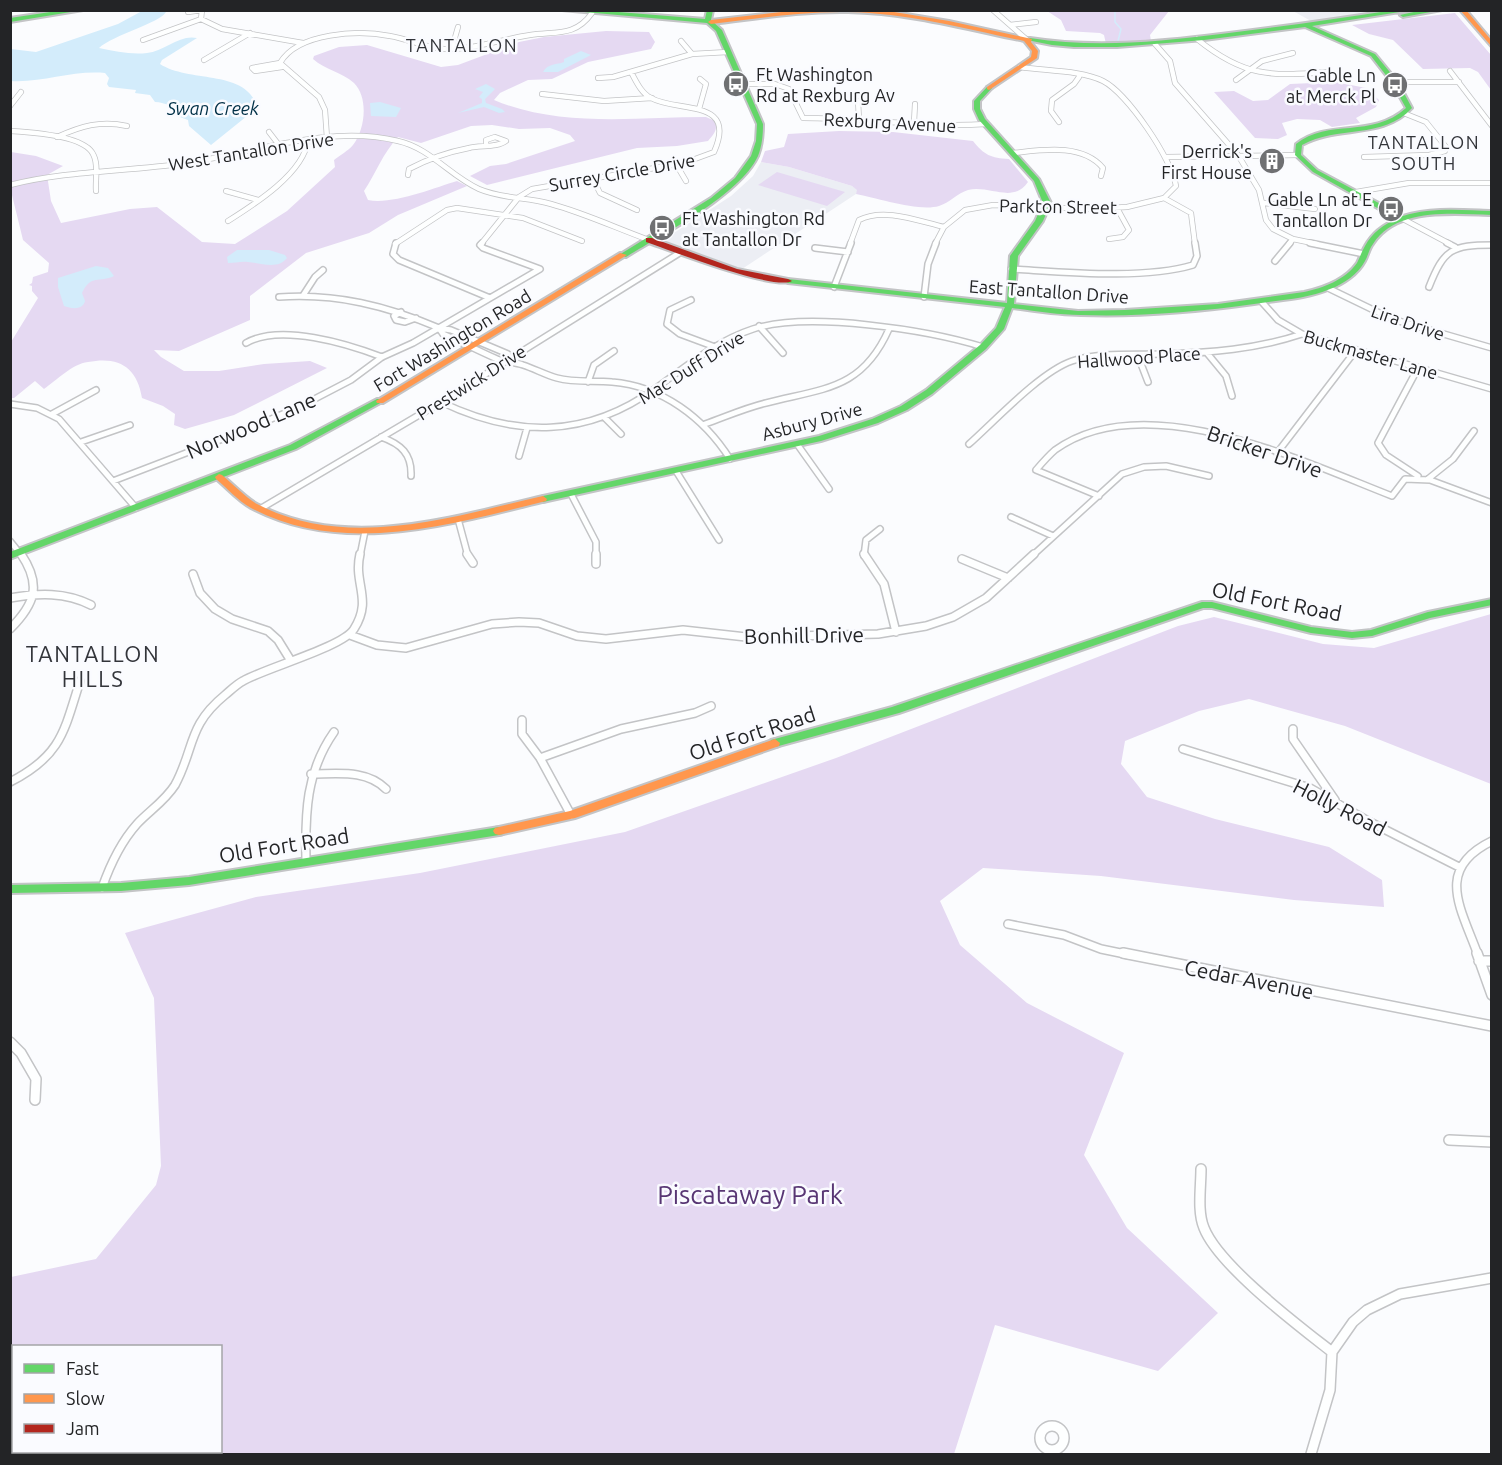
<svg xmlns="http://www.w3.org/2000/svg" width="1502" height="1465" viewBox="0 0 1502 1465" font-family="Ubuntu,sans-serif">
  <rect width="100%" height="100%" fill="#fbfcfe"/>
  <path fill="#eceef4" d="M1293,11H1401L1311,21Z
    M761,162L789,167L852,186L858,190L856,194L742,269L663,240L731,196L753,176Z"/>
  <path fill="#e5d9f2" fill-rule="evenodd" d="M1047,11H1169L1150,35L1151,41L1106,44L1104,35L1100,33L1066,31L1061,20Z
    M1455,13L1491,55V90L1478,72L1470,68L1423,69L1393,40L1369,34L1352,25Z
    M606,31L649,32L655,42L651,49L588,62L552,79L528,80L500,93L494,100C561,128 636,117 706,117L715,121C718,130 714,134 708,141L677,146L637,148L487,185L470,176L490,166L506,164L575,141L570,135L550,128L519,129L492,125L471,126L421,143L398,137C383,153 376,173 364,191L368,200C392,205 434,188 457,181L467,186L398,215L369,233L306,253L250,296V320L179,351L154,350L161,357L184,371H219L264,364L310,361L327,368L234,415L185,429L174,425L175,414L163,406L142,398C137,367 119,356 88,362C72,364 57,380 44,389L35,381L14,398H11V342L38,298L32,291V286L29,285L32,283L33,277L48,272L49,263L23,240L11,191V152L36,156L63,166L47,175L51,201L61,223L130,209L157,207L202,242L235,244L287,211L335,167L334,160C340,155 348,151 353,145C365,130 369,98 354,83C342,72 325,70 313,59L314,56L339,47L367,45L441,67L458,65L519,42L544,37Z
    M1336,82L1366,88L1379,100L1376,107L1356,118L1360,123L1332,127L1320,120L1297,119L1282,123L1287,135L1278,139L1255,138L1214,92L1234,91L1253,101L1268,100L1290,84Z
    M839,131L893,132L973,141C984,155 991,158 1009,159L1028,182C1013,204 990,185 968,190C958,193 949,203 939,206C919,212 877,198 856,194L857,190L852,186L789,167L761,162L765,151L784,147L788,134Z
    M777,172L845,192L827,206L758,185Z
    M1491,614V784L1345,726L1249,699L1199,711L1125,741L1121,764L1147,797L1215,819L1329,847L1382,880L1384,907L1294,900L1101,876L983,868L940,901L960,945L1027,1003L1124,1053L1084,1155L1127,1228L1218,1313L1158,1371L995,1325L954,1454H11V1277L96,1259L156,1185L161,1166L154,998L125,933L256,897L420,873L625,832L836,758L1178,626L1214,617L1323,644L1374,648ZM14,1346H220V1452H14Z"/>
  <path fill="#d3ecfb" d="M142,11L166,12C160,23 113,35 99,48C115,51 131,55 147,53C164,51 180,34 197,38L162,60L160,64C189,83 245,69 257,106L252,112L211,145L189,126L188,120L177,116L186,112C174,109 166,102 155,102L150,95L135,93L136,90L109,87L107,84L109,78L105,73C73,70 42,83 11,81V49L36,52L118,24Z
    M581,51L591,55L558,72H543C548,63 557,65 564,62V59Z
    M486,84L495,89L485,99L486,103L502,109L505,112L499,113L484,107L458,113L482,103V99L479,97L483,92L475,89Z
    M380,102L401,108L396,117L371,116L370,103Z
    M237,250H269L285,255L287,258C278,270 261,263 248,262C241,261 235,263 228,263L227,257Z
    M96,266L108,268L114,276C99,283 91,274 82,293L85,301C83,310 72,309 64,306L58,287V278Z"/>
  <g fill="none" stroke-linecap="round" stroke-linejoin="round">
    <path stroke="#d3ecfb" stroke-width="1.5" d="M1115,10V22L1121,29L1118,41L1121,45"/>
    <g stroke="#c3c4c6" stroke-width="6">
      <path id="street-far3" d="M993,10L1026,39
        M188,12L202,10L201,19L222,29L303,43
        M1010,25L1036,22
        M1197,39C1245,78 1271,76 1330,72
        M143,40L201,19
        M681,41L692,54
        M1155,44L1170,61L1175,83L1238,155L1259,190L1266,220L1273,229L1293,239L1317,244
        M452,48L458,27
        M204,60L250,33
        M280,63L252,68L255,71L282,67
        M1450,71L1492,126
        M598,78L613,77L692,54L728,52
        M1236,80L1262,61L1293,53
        M1395,82H1459
        M742,84H775L789,89L803,118C864,118 925,128 986,124
        M542,94L604,101L652,98
        M858,101L859,119
        M10,106L21,92
        M699,109L706,84L700,79
        M914,122L915,104
        M1059,122L1051,111L1052,100L1074,84L1079,77
        M10,131C29,132 84,135 93,154C99,164 95,180 96,191
        M269,132L279,145
        M57,137C81,126 101,120 127,126
        M327,138L325,110L319,97L280,63C298,32 359,30 390,36C409,39 425,48 444,49C473,50 502,39 530,35C556,31 575,37 592,13
        M1013,153C1042,150 1082,143 1103,168L1101,176
        M1166,157L1298,155
        M1364,157L1429,155L1445,151L1446,147L1426,122L1406,114
        M676,164L686,181
        M408,175L409,169C428,159 448,152 469,148C480,145 497,148 506,141L495,137L486,140V144
        M592,177L600,193L637,210
        M10,185C68,170 127,172 186,163C254,153 328,124 398,141C430,148 450,176 479,189C502,199 527,197 551,204C584,213 616,228 649,240
        M226,191L258,200
        M1356,192L1409,183H1492
        M1164,198L1191,213L1195,244
        M1264,203L1315,209
        M1403,219L1450,244
        M228,221C255,204 304,173 308,140
        M1109,239L1123,237L1129,230L1117,208
        M395,244L447,210L457,208L523,218L582,241
        M481,244L519,197L532,189L684,163L714,152C738,98 678,113 651,98C641,93 636,81 631,72
        M850,244L859,220C884,207 918,221 944,227
        M935,244L944,227L965,210L993,205L1088,209L1127,207L1164,198L1176,186C1172,159 1127,93 1103,81C1081,70 1044,71 1020,67
        M1289,244L1293,239"/>
    </g>
    <g stroke="#c3c4c6" stroke-width="8">
      <path id="street-far2" d="M396,243L393,254L399,260L490,298
        M1310,243L1364,254
        M1447,243L1455,247
        M815,248L848,252
        M1275,261L1290,243
        M1011,269C1064,272 1143,280 1193,265L1197,256L1195,243
        M834,287L851,243
        M1429,287C1444,249 1452,245 1492,245
        M1328,288L1392,319L1492,348
        M304,294L315,277L323,270
        M279,297C336,293 387,306 439,328L443,334C461,342 479,351 497,359C505,362 515,362 523,365C535,369 546,375 557,378C575,383 594,380 612,382C662,386 704,418 730,459
        M924,297L928,264L936,243
        M691,300L670,310L667,324L680,334L715,347
        M1261,301L1278,320L1302,334L1492,389
        M401,312L394,316L396,320L405,322L416,318
        M759,326L783,353
        M440,328L451,330L508,354V359
        M246,343C280,323 348,344 382,357
        M1207,353L1226,376L1232,396
        M1138,356L1148,382
        M1418,368L1378,443L1386,455L1418,476
        M588,382L594,365L614,351
        M441,402C516,438 587,438 656,388C687,366 716,341 753,329C808,311 928,330 983,347
        M10,404L37,408L59,419L136,508
        M52,414L96,390
        M604,417L621,434
        M705,424C725,417 745,408 766,403C824,388 862,390 889,329
        M381,437C401,444 412,454 411,476
        M81,442L130,425
        M797,444L829,489
        M969,444C995,421 1040,372 1072,361C1099,352 1133,355 1162,354C1210,353 1257,349 1302,334
        M1277,453L1356,350
        M519,456L527,428
        M676,471L719,540
        M1428,479L1453,459L1474,431
        M113,481L246,430L301,406L351,380L382,357L413,343L540,269L483,248L480,245L482,243
        M571,494L596,542V556
        M1099,496L1036,470C1042,463 1048,456 1055,450C1144,385 1302,461 1392,496L1405,479L1430,480L1492,503
        M260,509L441,402L681,252
        M1011,517L1053,536
        M458,519L468,556
        M10,541L22,556
        M360,556L365,531
        M864,556L866,540L880,529
        M1032,556L1122,474L1144,467L1166,466L1209,476"/>
    </g>
    <g stroke="#c3c4c6" stroke-width="10">
      <path id="street-far1" d="M467,554L473,563
        M596,554V564
        M864,554L884,584L896,632
        M962,559L1008,578
        M193,574L200,593L215,609L232,619L268,631L278,640L291,661
        M10,598C39,593 65,592 91,605
        M10,629C35,604 42,585 21,554
        M350,635L377,645L406,648L492,624L519,622L539,623L577,636L606,639L683,630L746,637L878,634L926,626L953,617L986,598L1034,554
        M522,720V734L540,758L571,815
        M1293,729V739L1335,800
        M1183,749L1310,788L1370,822L1459,867
        M540,758L621,729L695,713L711,706
        M311,774C337,774 366,769 386,789
        M10,782C61,756 64,732 80,681
        M306,860C305,813 306,772 334,732
        M102,888C110,865 120,843 137,824C149,811 165,801 175,785C195,748 187,726 225,695C231,690 237,684 243,681C265,668 343,647 354,629C373,599 353,584 360,554
        M1008,924L1064,935L1101,949L1130,955
        M1478,955C1461,908 1434,869 1492,841"/>
    </g>
    <g stroke="#c3c4c6" stroke-width="12">
      <path id="street" d="M1123,953L1492,1026
        M1477,953L1492,995
        M1479,961H1492
        M10,1042L21,1053L36,1079L35,1100
        M1449,1140L1492,1142
        M1201,1169C1201,1188 1197,1211 1204,1228C1219,1266 1299,1326 1332,1352
        M1040 1438a12 12 0 1 1 24 0a12 12 0 1 1-24 0Z
        M1311,1454L1330,1390L1332,1352L1353,1322L1367,1310L1400,1294L1492,1278"/>
    </g>
    <g stroke="#c3c4c6" stroke-width="4">
      <path id="fast" d="M64,10H83L10,22V18Z
        M562,10H594L705,19L707,10H713L711,20L722,30L763,124C763,135 762,146 758,156C740,195 663,234 626,257L619,255L711,198L735,178L751,156L756,141L757,124L716,31L707,23Z
        M1394,10H1412L1312,26L1375,54L1398,82L1412,108C1383,140 1337,125 1302,145L1301,155L1317,170L1403,216C1431,207 1462,210 1492,211V215C1453,214 1397,207 1373,244C1369,249 1368,256 1365,261C1358,274 1344,284 1330,289C1307,299 1279,300 1254,304C1197,312 1138,317 1081,315C1058,315 1035,311 1012,308L1004,329L986,349L932,394L907,410L878,423L821,441L543,502L539,499L543,496L819,436L872,419L901,406L926,390L980,345L996,328L1005,307L788,283L784,281L788,279L1007,303L1010,256L1035,221L1043,203L1034,181L979,120L974,109V101L987,87L992,88L980,101V109L985,119L1039,179L1051,203L1043,221L1018,256L1014,304L1078,311L1125,310L1218,304L1304,292C1323,288 1345,280 1357,263C1360,257 1362,251 1365,246C1372,233 1384,224 1397,219L1313,172L1295,155L1296,144C1328,118 1372,139 1406,108L1392,83L1371,56L1305,27L1204,40L1117,47H1074L1052,45L1027,40L1030,38C1094,48 1157,42 1221,34C1279,27 1336,19 1394,10Z
        M1423,10H1442L1403,17L1400,15Z
        M377,399H383L384,401L296,449L10,559V552L290,445Z
        M1492,599V605L1430,618L1372,636L1352,638L1311,633L1212,608H1203L899,713L775,747L770,743L771,740L892,707L1202,602H1212L1311,627L1352,632L1371,630L1428,612Z
        M499,827L503,828L505,831L503,834L499,835L189,885L121,891L10,893V885L121,883L189,877Z"/>
    </g>
    <g stroke="#c3c4c6" stroke-width="4">
      <path id="slow" d="M799,10L888,11L949,21L1032,39L1031,42L1038,51L1037,58L989,90L987,89V87L1031,57L1032,51L1024,41C966,29 907,13 848,12C802,11 756,19 711,24L708,22L711,20Z
        M1460,10H1466L1492,41V47Z
        M620,253L627,255L383,403H377L376,401Z
        M219,474L222,475C233,484 245,497 257,504C346,551 452,517 543,496L547,499L546,501C452,524 343,557 251,508C238,501 227,488 216,479L215,477Z
        M775,739L780,743L779,746L575,818L499,835L495,834L493,831L495,828L499,827L570,811Z"/>
    </g>
    <g stroke="#c3c4c6" stroke-width="4">
      <path id="jam" d="M646,238H652L737,269L788,279L792,281C774,291 669,250 646,242Z"/>
    </g>
    <use href="#street-far3" stroke="#feffff" stroke-width="4.5"/>
    <use href="#street-far2" stroke="#feffff" stroke-width="5"/>
    <use href="#street-far1" stroke="#feffff" stroke-width="7"/>
    <use href="#street" stroke="#feffff" stroke-width="9"/>
    <use href="#fast" fill="#63d668" fill-rule="evenodd"/>
    <use href="#slow" fill="#ff974d" fill-rule="evenodd"/>
    <use href="#jam" fill="#b3261e" fill-rule="evenodd"/>
  </g>
  <defs>
    <g id="bus-disc" transform="scale(1.35)"><circle r="9.5" fill="#6f7072" stroke="#fafbff"/><path d="M-5-6H5V4H4V6H2V4H-2V6H-4V4H-5ZM-3.5-4V0h7V-4ZM-3.5 1.2v1.5H-2V1.2ZM2 1.2v1.5H3.5V1.2Z" fill="#fff"/></g>
    <g id="building-disc" transform="scale(1.35)"><circle r="9.5" fill="#6f7072" stroke="#fafbff"/><path d="M-4-6H4V6H1V3H-1V6H-4ZM-2.5-4.3h1.7v1.8h-1.7ZM.8-4.3h1.7v1.8H.8ZM-2.5-1h1.7V.8h-1.7ZM.8-1h1.7V.8H.8Z" fill="#fff"/></g>
  </defs>
  <g fill-rule="evenodd">
    <use href="#bus-disc" x="736" y="84"/>
    <use href="#bus-disc" x="1395" y="85"/>
    <use href="#building-disc" x="1272" y="161"/>
    <use href="#bus-disc" x="1391" y="209"/>
    <use href="#bus-disc" x="662" y="228"/>
  </g>
  <g text-anchor="middle" dominant-baseline="central" stroke-width="5" stroke-linejoin="round" paint-order="stroke">
    <g font-size="18" letter-spacing="1.5" fill="#33353a" stroke="#fafbff">
      <text x="462" y="45">TANTALLON</text>
      <text x="1424" y="142">TANTALLON<tspan x="1424" dy="21">SOUTH</tspan></text>
    </g>
    <g font-size="18" fill="#232426" stroke="#fafbff" text-anchor="end">
      <text x="756" y="74" text-anchor="start">Ft Washington<tspan x="756" dy="21">Rd at Rexburg Av</tspan></text>
      <text x="1376" y="75">Gable Ln<tspan x="1376" dy="21">at Merck Pl</tspan></text>
      <text x="1252" y="151">Derrick's<tspan x="1252" dy="21">First House</tspan></text>
      <text x="1372" y="199">Gable Ln at E<tspan x="1372" dy="21">Tantallon Dr</tspan></text>
      <text x="682" y="218" text-anchor="start">Ft Washington Rd<tspan x="682" dy="21">at Tantallon Dr</tspan></text>
    </g>
    <g font-size="18" font-style="italic" fill="#003047" stroke="#fafbff">
      <text x="213" y="108">Swan Creek</text>
    </g>
    <g font-size="18" fill="#232426" stroke="#fafbff">
      <text transform="translate(890 122) rotate(3)">Rexburg Avenue</text>
      <text transform="translate(251 151) rotate(-9)">West Tantallon Drive</text>
      <text transform="translate(622 172) rotate(-10)">Surrey Circle Drive</text>
      <text transform="translate(1058 206) rotate(1)">Parkton Street</text>
      <text transform="translate(1049 291) rotate(4)">East Tantallon Drive</text>
      <text transform="translate(1408 322) rotate(19)">Lira Drive</text>
      <text transform="translate(452 340) rotate(-31)">Fort Washington Road</text>
      <text transform="translate(1371 354) rotate(16)">Buckmaster Lane</text>
      <text transform="translate(1139 357) rotate(-4)">Hallwood Place</text>
      <text transform="translate(691 367) rotate(-32)">Mac Duff Drive</text>
      <text transform="translate(471 382) rotate(-32)">Prestwick Drive</text>
      <text transform="translate(812 421) rotate(-15)">Asbury Drive</text>
    </g>
    <g font-size="21" fill="#232426" stroke="#fafbff">
      <text transform="translate(251 425) rotate(-23)">Norwood Lane</text>
      <text transform="translate(1265 451) rotate(19)">Bricker Drive</text>
      <text transform="translate(1277 601) rotate(11)">Old Fort Road</text>
      <text transform="translate(804 635) rotate(-1)">Bonhill Drive</text>
      <text transform="translate(752 733) rotate(-18)">Old Fort Road</text>
      <text transform="translate(1340 807) rotate(27)">Holly Road</text>
      <text transform="translate(284 845) rotate(-9)">Old Fort Road</text>
      <text transform="translate(1249 979) rotate(11)">Cedar Avenue</text>
    </g>
    <g font-size="22" letter-spacing="1.5" fill="#33353a" stroke="#fafbff">
      <text x="93" y="653">TANTALLON<tspan x="93" dy="25">HILLS</tspan></text>
    </g>
    <g font-size="26" fill="#583674" stroke="#fafbff">
      <text x="750" y="1194">Piscataway Park</text>
    </g>
  </g>
  <rect width="1502" height="1465" fill="none" stroke="#232426" stroke-width="24"/>
  <rect x="12" y="1345" width="210" height="108" fill="#fafbff" stroke="#a4a5a8" stroke-width="1.5"/>
  <rect x="24" y="1364" width="30" height="9" fill="#63d668" stroke="#a4a5a8" stroke-width="1.5"/>
  <text x="66" y="1375" font-size="18" fill="#232426">Fast</text>
  <rect x="24" y="1394" width="30" height="9" fill="#ff974d" stroke="#a4a5a8" stroke-width="1.5"/>
  <text x="66" y="1405" font-size="18" fill="#232426">Slow</text>
  <rect x="24" y="1424" width="30" height="9" fill="#b3261e" stroke="#a4a5a8" stroke-width="1.5"/>
  <text x="66" y="1435" font-size="18" fill="#232426">Jam</text>
</svg>
